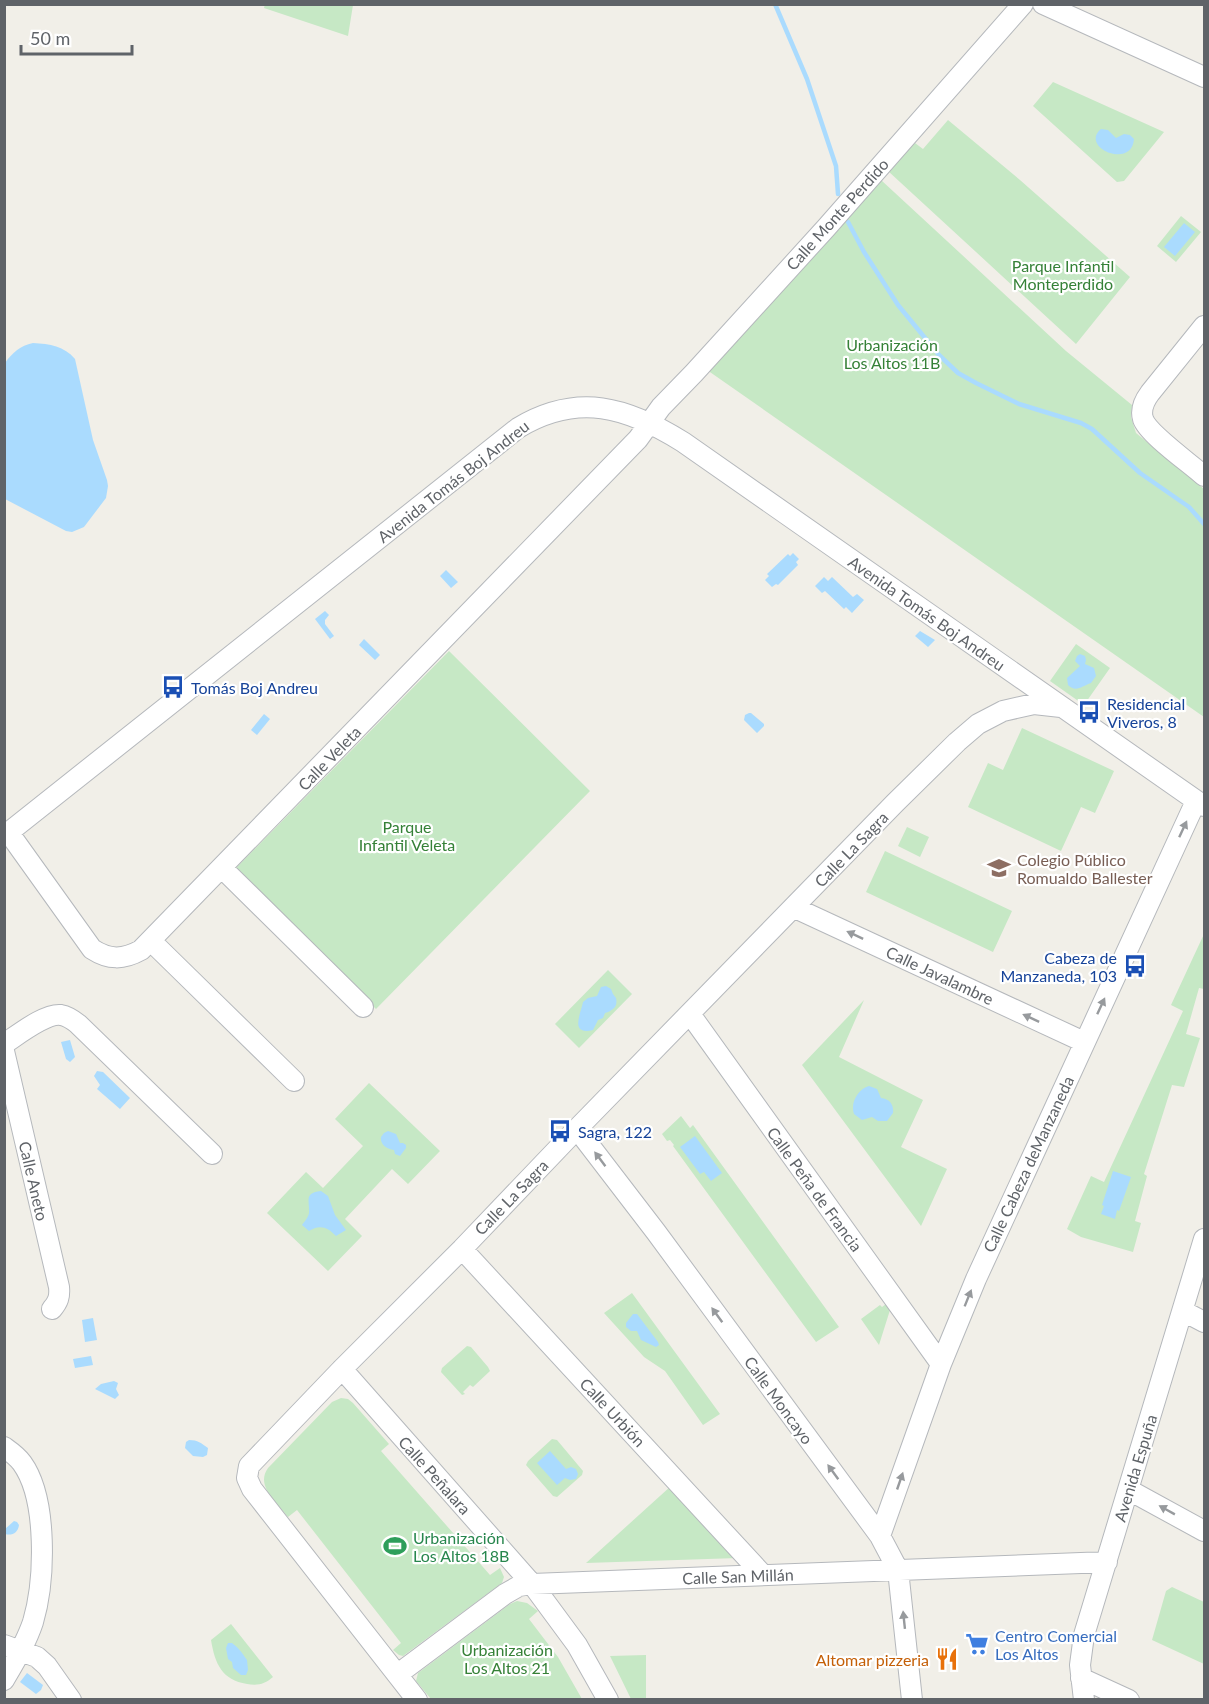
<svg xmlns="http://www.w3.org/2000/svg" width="1209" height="1704" viewBox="0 0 1209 1704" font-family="Lato,sans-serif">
  <rect width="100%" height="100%" fill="#f1efe8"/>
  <path fill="#c6e8c5" d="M265,4L353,5L348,36L264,8Z
    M1053,82L1164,132L1124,181L1117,182L1033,106Z
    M948,120L1020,180L1130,277L1076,344L888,171L915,143L923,149Z
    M881,180L1066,351L1132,405L1131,417L1136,433L1204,489V717L707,370Z
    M1181,216L1201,232L1176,262L1157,246Z
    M1076,644L1110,668L1084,705L1050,681Z
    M449,651L590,791L376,1009L234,870Z
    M1022,728L1114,771L1095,813L1081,807L1061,851L968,807L988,763L1003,770Z
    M907,827L929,837L920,857L898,846Z
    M885,851L1012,911L993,952L866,892Z
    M1204,934V989L1199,988L1186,1034L1200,1038L1184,1087L1172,1085L1144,1174L1147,1176L1135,1221L1141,1223L1133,1252L1081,1237L1067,1229L1091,1176L1104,1182L1183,1011L1171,1005Z
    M608,970L632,994L579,1048L555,1024Z
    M864,1000L839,1057L923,1100L901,1147L947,1169L921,1226L802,1065Z
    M369,1083L440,1151L408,1184L392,1169L345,1219L362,1236L328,1271L267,1213L306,1172L323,1188L363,1146L335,1119Z
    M681,1116L690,1128L693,1125L839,1327L816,1342L673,1146L674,1145L670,1140L667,1141L662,1134Z
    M632,1293L720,1414L703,1425L665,1371L644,1357L604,1313Z
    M886,1304L890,1310L879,1345L861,1319L880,1305L882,1307Z
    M467,1346L471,1347L488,1367L490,1371L473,1387L470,1385L463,1392L465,1394L462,1395L441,1372L442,1368Z
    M341,1398L348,1399L353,1403L389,1444L381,1451L490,1575L500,1568L504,1577L502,1583L403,1656L399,1655L393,1650L401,1643L297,1510L288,1517C277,1503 255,1486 268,1468L332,1402Z
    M552,1439L557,1440L583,1471L582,1475L557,1497L553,1496L526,1465L528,1461Z
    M671,1486L738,1558L586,1563Z
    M1172,1587L1204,1602V1664L1152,1640L1166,1591Z
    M517,1601L527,1603L538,1611L529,1619L558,1657L582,1699H431L416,1681L418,1673L510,1604Z
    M231,1624L273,1677C265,1684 258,1686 247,1684C222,1680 215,1664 211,1640Z
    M646,1655V1699H631L610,1656Z"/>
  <path fill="#aadbfe" d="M1101,129L1108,130L1116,138L1124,134L1130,135L1134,139C1132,170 1079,147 1101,129Z
    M1184,223L1195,232L1175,256L1164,247Z
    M33,343C50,344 64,346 75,359L93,440L107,480L108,486L106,498L84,527L72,532L66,531L5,499V363C13,352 20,346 33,343Z
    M793,553L799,559L796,562L798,565L778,585L776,584L772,587L765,580L769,576L767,574L788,554L790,556Z
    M446,570L458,582L451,588L440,576Z
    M824,577L828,581L832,577L853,597L857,594L864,600L852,613L846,607L844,609L825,591L822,593L815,586Z
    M325,611L329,615L325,620V624L334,636L330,639L315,619Z
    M920,631L935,640L928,647L915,636Z
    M364,639L380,655L375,660L359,645Z
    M1080,654L1085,656L1086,660L1085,664L1094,668L1096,676L1091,683C1082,686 1076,693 1068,685L1067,678L1080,666L1075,661L1077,656Z
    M749,713H751L764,724V726L757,733L744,720L745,715Z
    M264,714L270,719L257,735L251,730Z
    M606,986L611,989L613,994L616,998C618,1007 613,1010 605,1013L603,1018L598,1020L593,1030C569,1036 581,1013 583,1002L588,998L597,996L601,987Z
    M70,1040L75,1057L70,1062L66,1059L61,1042Z
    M97,1071L103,1072L130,1098L120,1109L97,1089L100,1085L94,1076Z
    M869,1086L877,1089L881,1098C890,1099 894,1105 893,1113L887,1121H878L872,1117L862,1120L854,1114C850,1103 858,1089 869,1086Z
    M388,1131L396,1134L400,1143H403L406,1145V1148L400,1156L395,1154L394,1150C387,1149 380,1145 381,1137L384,1133Z
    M695,1136L722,1173L711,1181L704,1172L700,1174L680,1147Z
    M1113,1171L1131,1177L1119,1211L1117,1210L1115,1219L1101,1214L1104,1206L1102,1205Z
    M321,1191L328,1196L335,1215L346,1230L336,1236C328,1227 319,1224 309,1231L302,1225C305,1221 310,1216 309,1210C309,1199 305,1193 321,1191Z
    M633,1314H637L658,1342L659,1345L656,1347L641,1340L637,1331H631L626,1327V1323Z
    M93,1318L97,1340L85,1342L82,1320Z
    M91,1356L93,1365L75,1368L73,1359Z
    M114,1381L118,1383L116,1389L119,1395L115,1399L95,1389L101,1384Z
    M189,1440C198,1440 201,1443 208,1448L207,1455L203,1457L193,1456L185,1448L186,1442Z
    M550,1451L566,1469L571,1467L576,1469L578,1474L576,1479L570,1480L565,1478L557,1485L537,1463Z
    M14,1521L17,1522L19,1525C18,1533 12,1536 5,1534V1529Z
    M228,1643H232C239,1648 242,1653 247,1660L248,1670L246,1675H241L233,1668L232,1662L228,1659L226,1648Z
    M27,1673L43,1685L41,1690L36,1694L20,1682Z"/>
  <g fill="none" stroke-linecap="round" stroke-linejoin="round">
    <path stroke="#aadbfe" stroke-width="4.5" d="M775,4L807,79L836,166L838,194
      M848,222L864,252L898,305L939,355L958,373L976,383L1019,404L1081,423L1092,429L1140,473L1189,507L1204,524"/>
    <g stroke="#b5b8bc" stroke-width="22">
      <path id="minor" d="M1043,4L1204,77
        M1204,326L1150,393C1144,401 1140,409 1143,419C1148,434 1191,464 1204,476
        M9,833L92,949C109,960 123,960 141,950L638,439L661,407L694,373L826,228L1023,4
        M4,836L518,428C578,392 627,407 683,442L1204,806
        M222,868L363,1007
        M795,908L1084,1042
        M151,941L294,1081
        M690,1014L941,1364
        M4,1044C18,1035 45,1013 61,1015C67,1016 73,1020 78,1024L212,1154
        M4,1051L59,1287C60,1297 58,1302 52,1309
        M577,1129L656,1232L880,1536L898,1570L912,1700
        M462,1249L763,1575
        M1183,1311L1204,1322
        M342,1369L532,1584L577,1645L608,1700
        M4,1447C11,1452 17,1456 22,1463C48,1499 45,1581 33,1622C26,1643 15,1661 4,1680
        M1129,1490L1204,1531
        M880,1536L941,1364L976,1279L1196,801
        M4,1645L37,1657L47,1666L71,1700
        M398,1674L505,1594L519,1586L532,1584L1107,1562
        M1081,1678L1129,1700
        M417,1700L252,1489L247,1478L249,1466L342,1369L462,1249L569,1137L895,803L957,742L978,724L1003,711L1034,704L1061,707
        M1084,1700L1080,1665L1084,1635L1204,1239"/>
    </g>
    <use href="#minor" stroke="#fff" stroke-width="20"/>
  </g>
  <defs><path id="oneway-solid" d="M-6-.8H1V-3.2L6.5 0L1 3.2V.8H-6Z" transform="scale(1.5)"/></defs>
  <g fill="#979a9d">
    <use href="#oneway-solid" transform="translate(1183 829) rotate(-65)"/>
    <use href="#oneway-solid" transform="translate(855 935) rotate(-155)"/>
    <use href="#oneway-solid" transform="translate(1101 1006) rotate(-65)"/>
    <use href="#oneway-solid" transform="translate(1031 1018) rotate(-155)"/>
    <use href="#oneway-solid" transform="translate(600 1159) rotate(-127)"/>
    <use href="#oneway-solid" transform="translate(968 1298) rotate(-68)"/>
    <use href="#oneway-solid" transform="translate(717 1315) rotate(-126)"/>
    <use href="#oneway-solid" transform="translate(833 1472) rotate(-126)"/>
    <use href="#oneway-solid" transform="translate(900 1481) rotate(-71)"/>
    <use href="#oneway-solid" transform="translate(1167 1510) rotate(-151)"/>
    <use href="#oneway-solid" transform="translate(904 1620) rotate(-96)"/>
  </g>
  <defs>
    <g id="bus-bare" transform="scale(1.8)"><path d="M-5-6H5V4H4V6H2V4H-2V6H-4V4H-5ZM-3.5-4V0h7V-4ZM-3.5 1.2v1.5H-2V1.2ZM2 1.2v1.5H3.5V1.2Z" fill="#1a4fb4" stroke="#fff" stroke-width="2.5" paint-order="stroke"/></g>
    <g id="school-bare" transform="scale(1.8)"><path d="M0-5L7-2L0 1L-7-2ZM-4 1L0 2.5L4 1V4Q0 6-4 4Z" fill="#8d6e63" stroke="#fff" stroke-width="2.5" paint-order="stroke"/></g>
    <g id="stadium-bare" transform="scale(1.8)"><path d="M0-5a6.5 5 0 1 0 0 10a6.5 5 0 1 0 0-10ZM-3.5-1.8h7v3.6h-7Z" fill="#2e9e5b" stroke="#fff" stroke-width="2.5" paint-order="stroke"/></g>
    <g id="supermarket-bare" transform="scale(1.8)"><path d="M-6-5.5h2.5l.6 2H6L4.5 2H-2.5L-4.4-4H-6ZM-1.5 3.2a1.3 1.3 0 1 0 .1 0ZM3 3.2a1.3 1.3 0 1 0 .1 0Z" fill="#3f7fe0" stroke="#fff" stroke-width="2.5" paint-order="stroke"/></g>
    <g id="restaurant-bare" transform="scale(1.8)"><path d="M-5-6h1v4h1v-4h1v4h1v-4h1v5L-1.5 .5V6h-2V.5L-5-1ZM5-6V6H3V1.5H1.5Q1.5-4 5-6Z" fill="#e8710a" stroke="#fff" stroke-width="2.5" paint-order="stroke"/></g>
  </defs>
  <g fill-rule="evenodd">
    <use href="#bus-bare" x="173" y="687"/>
    <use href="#bus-bare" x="1089" y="712"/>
    <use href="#school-bare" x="999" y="868"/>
    <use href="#bus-bare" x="1135" y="966"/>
    <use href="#bus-bare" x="560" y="1131"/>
    <use href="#stadium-bare" x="395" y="1546"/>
    <use href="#supermarket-bare" x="977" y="1644"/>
    <use href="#restaurant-bare" x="947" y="1659"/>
  </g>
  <g text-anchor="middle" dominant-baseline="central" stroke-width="4.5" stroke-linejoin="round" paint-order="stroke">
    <g font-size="16" fill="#5f6368" stroke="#fff">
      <text transform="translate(837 214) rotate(-48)">Calle Monte Perdido</text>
      <text transform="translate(453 481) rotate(-38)">Avenida Tomás Boj Andreu</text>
      <text transform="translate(927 613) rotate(35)">Avenida Tomás Boj Andreu</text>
      <text transform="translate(329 758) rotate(-46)">Calle Veleta</text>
      <text transform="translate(851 849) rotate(-46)">Calle La Sagra</text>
      <text transform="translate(940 975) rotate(25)">Calle Javalambre</text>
      <text transform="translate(1028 1164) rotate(-65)">Calle Cabeza deManzaneda</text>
      <text transform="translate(34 1181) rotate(77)">Calle Aneto</text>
      <text transform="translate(815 1189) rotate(54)">Calle Peña de Francia</text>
      <text transform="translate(511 1197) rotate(-46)">Calle La Sagra</text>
      <text transform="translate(779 1400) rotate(54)">Calle Moncayo</text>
      <text transform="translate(613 1412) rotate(47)">Calle Urbión</text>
      <text transform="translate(1135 1468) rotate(-73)">Avenida Espuña</text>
      <text transform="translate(435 1475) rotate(48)">Calle Peñalara</text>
      <text transform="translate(738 1576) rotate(-2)">Calle San Millán</text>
    </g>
    <g font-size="16" fill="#358137" stroke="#fff">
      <text x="1063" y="265">Parque Infantil<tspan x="1063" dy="18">Monteperdido</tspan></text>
      <text x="892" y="344">Urbanización<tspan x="892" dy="18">Los Altos 11B</tspan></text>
      <text x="407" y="826">Parque<tspan x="407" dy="18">Infantil Veleta</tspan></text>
      <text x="507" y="1649">Urbanización<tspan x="507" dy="18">Los Altos 21</tspan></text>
    </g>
    <g font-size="16" fill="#164399" stroke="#fff" text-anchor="start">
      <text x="191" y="687">Tomás Boj Andreu</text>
      <text x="1107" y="703">Residencial<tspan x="1107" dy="18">Viveros, 8</tspan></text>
      <text x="1117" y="957" text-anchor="end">Cabeza de<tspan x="1117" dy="18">Manzaneda, 103</tspan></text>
      <text x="578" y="1131">Sagra, 122</text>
    </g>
    <g font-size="16" fill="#785e54" stroke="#fff" text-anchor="start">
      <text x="1017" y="859">Colegio Público<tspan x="1017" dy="18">Romualdo Ballester</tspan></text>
    </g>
    <g font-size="16" fill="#27864d" stroke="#fff" text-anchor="start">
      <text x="413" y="1537">Urbanización<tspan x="413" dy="18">Los Altos 18B</tspan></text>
    </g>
    <g font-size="16" fill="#366cbe" stroke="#fff" text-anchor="start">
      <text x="995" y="1635">Centro Comercial<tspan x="995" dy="18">Los Altos</tspan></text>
    </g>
    <g font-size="16" fill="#c56008" stroke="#fff" text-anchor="end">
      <text x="929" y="1659">Altomar pizzeria</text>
    </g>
  </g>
  <rect width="1209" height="1704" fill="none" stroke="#5f6368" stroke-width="12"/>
  <path d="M21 45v9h111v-9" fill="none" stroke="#5f6368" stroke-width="3"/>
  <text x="30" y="45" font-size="18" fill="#5f6368" stroke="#ffffff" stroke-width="4.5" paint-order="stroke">50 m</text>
</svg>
